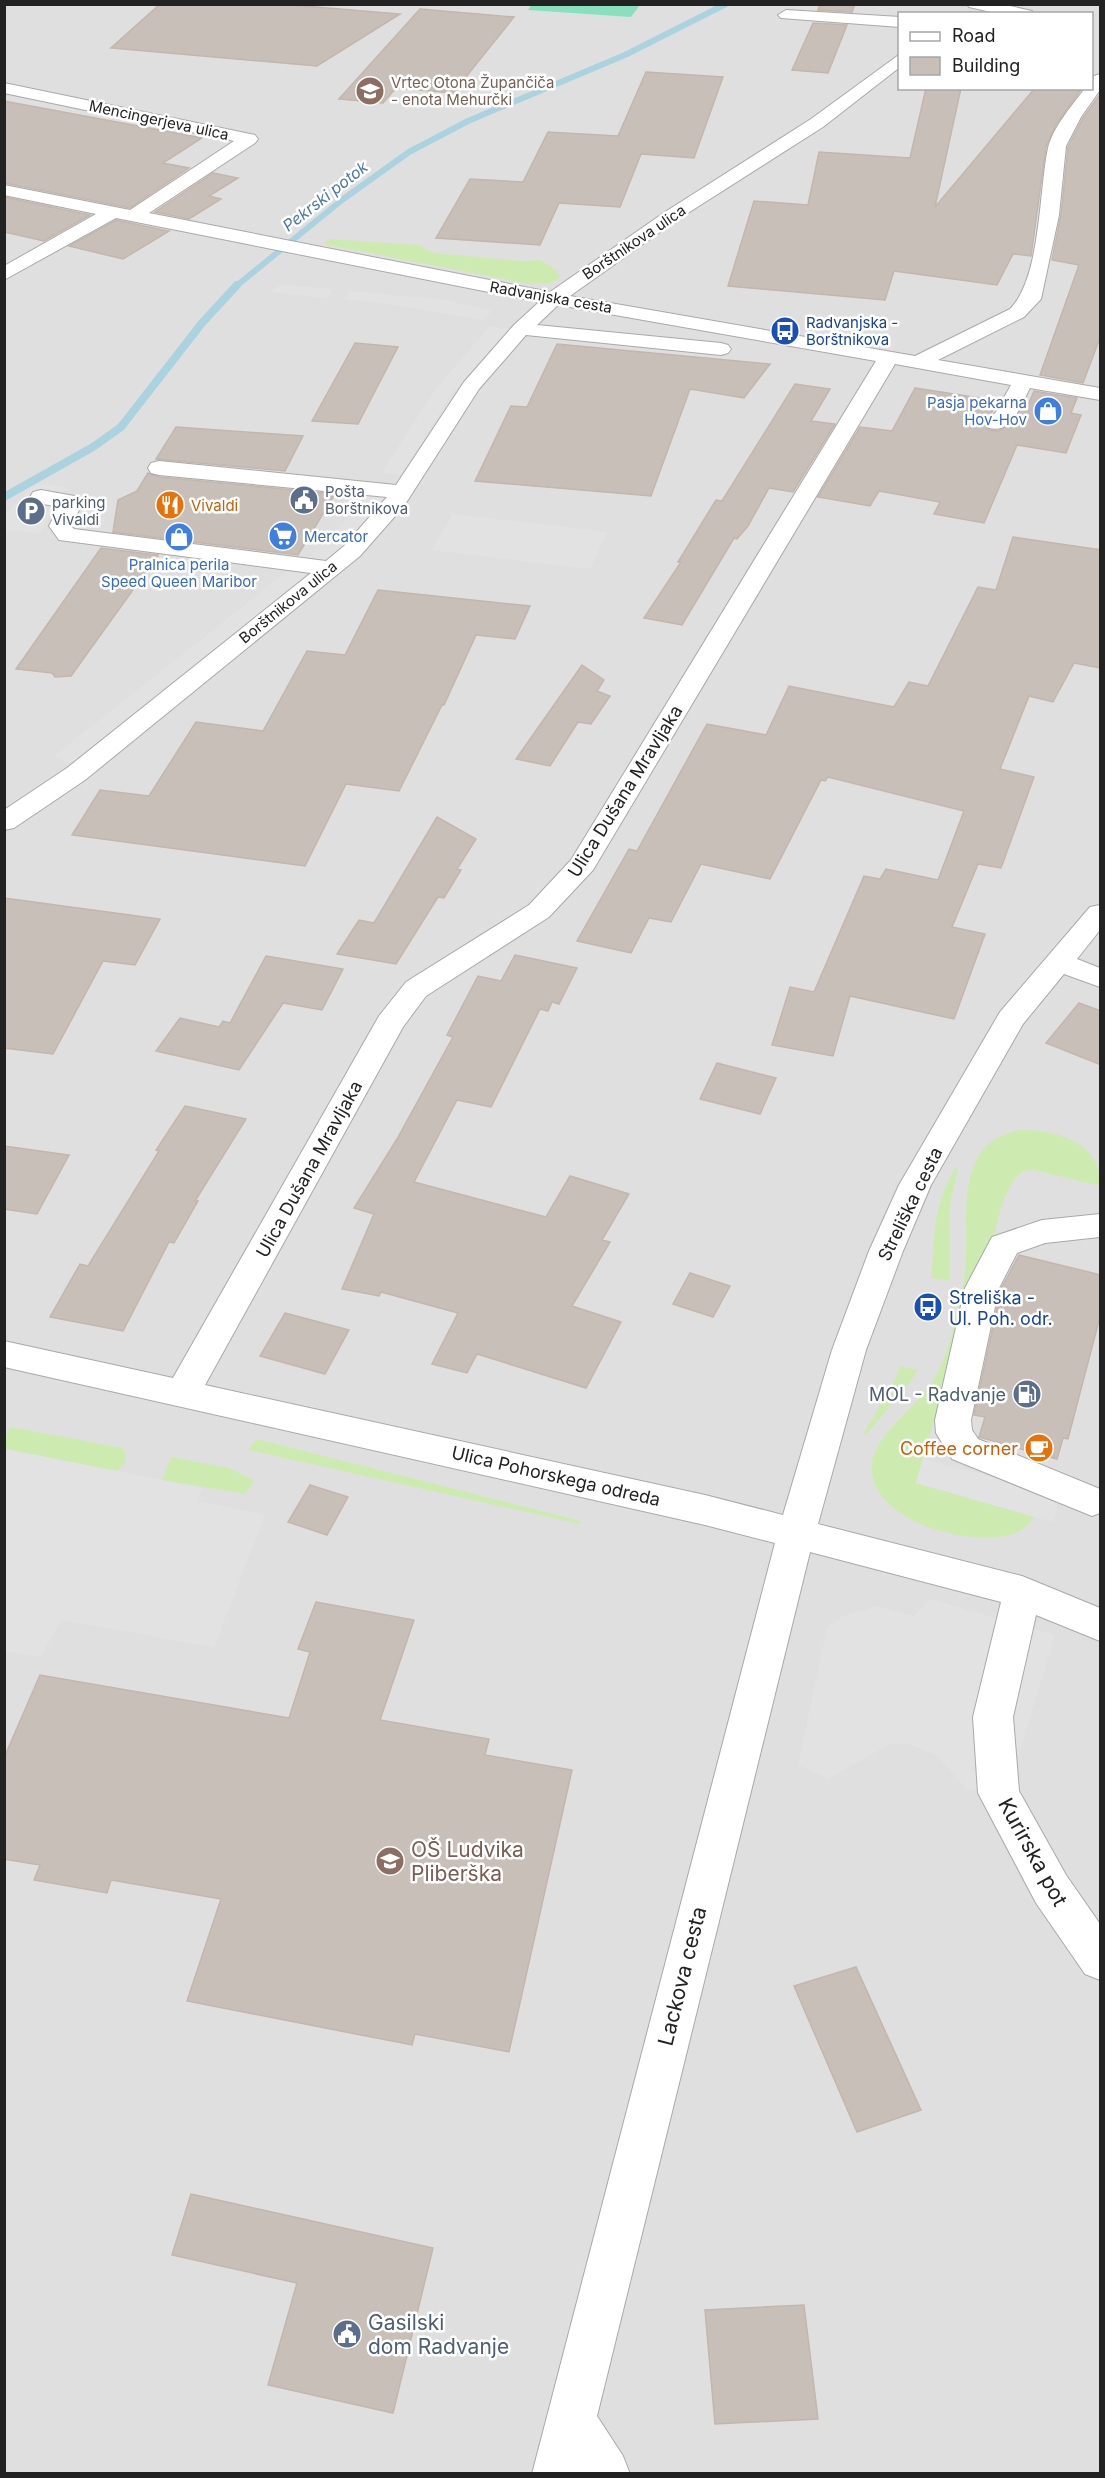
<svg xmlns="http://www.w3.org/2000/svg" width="1105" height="2478" viewBox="0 0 1105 2478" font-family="Inter,sans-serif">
  <rect width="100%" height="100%" fill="#f2efe9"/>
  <path fill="#e0dfdf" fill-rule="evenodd" d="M5,5H1100V2473H5ZM900,14H1092V88H900Z"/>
  <path fill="#cdebb0" d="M329,239L418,245L434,253L521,261L540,260L556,270L560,278L551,283L529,284L323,244Z
    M1019,1130C1054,1129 1101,1142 1100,1183L1095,1185L1034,1170L1023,1171C1000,1191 999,1222 990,1250C966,1328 937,1404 916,1483L1034,1517C1028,1524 1022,1531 1013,1534C971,1548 867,1521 872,1464C874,1436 918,1405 933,1381C947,1358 953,1329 959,1303C961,1293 964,1283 965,1272C971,1221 950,1144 1019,1130Z
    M956,1167L958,1168L949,1209V1281L931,1278C936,1233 931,1209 956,1167Z
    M900,1366L918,1370L911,1381L866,1435L864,1433L896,1378Z
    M10,1427L123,1448C128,1458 126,1466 115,1471L5,1449V1438Z
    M257,1439L581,1521L580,1524L248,1450Z
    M171,1457L228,1468L252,1479L253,1484L245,1494L162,1480Z"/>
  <path fill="#88e0be" d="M532,4H640V5L631,17L528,10Z"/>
  <path fill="#e2e2e2" d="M279,285L332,289L327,298L271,292Z
    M349,291L444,300L492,311L484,320L398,305L344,299Z
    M490,326L509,329L452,393L401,475L382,472L435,390Z
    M37,484L67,487L52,504L55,507L41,533L5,530V514Z
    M369,493L389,496L330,561L309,557L343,524Z
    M453,514L591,530L607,532L590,569L432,550Z
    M290,569L315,574L71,764L54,756Z
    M5,1449L203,1488L198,1501L265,1515L214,1647L62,1620L40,1657L5,1651Z
    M923,1458L1060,1496L1053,1522L916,1483Z
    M930,1599L1055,1635L1009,1787L968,1790L936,1755L909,1744H890L828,1779L798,1765L827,1628L843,1616L877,1606L914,1616Z"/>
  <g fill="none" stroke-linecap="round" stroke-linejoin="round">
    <path stroke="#aad3df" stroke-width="6" d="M235,287L342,200L409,152L468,121L625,55L726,4"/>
    <path stroke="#aad3df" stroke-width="8" d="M4,497L93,447L121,427L202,323L237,285"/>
  </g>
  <path fill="#c7bfb8" stroke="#c4b6ab" stroke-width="1.5" d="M160,4H280L400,14L317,66L111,48Z
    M820,4H855L852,12L818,10Z
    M420,9L514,17L453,93L396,88L383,103L339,99Z
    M813,23L847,25L828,73L792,70Z
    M646,72L723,77L694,158L641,154L620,207L559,203L540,245L436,238L470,179L523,182L548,132L618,136Z
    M926,88H961L935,207L1035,88H1082L1057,123L1046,147L1031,256L1013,254L997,285L894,271L885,300L728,286L754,201L808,205L819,152L910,158Z
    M1101,93V335L1083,383L1040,375L1079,265L1052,260L1061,215L1068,147L1083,118Z
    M4,101L202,138L163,163L189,168L130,208L4,183Z
    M213,173L238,178L209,196L221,199L189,219L155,212Z
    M4,197L90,215L44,241L4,232Z
    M116,220L169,231L123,259L69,246Z
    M355,343L398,347L358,424L312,421Z
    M557,344L770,364L744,398L690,389L651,496L475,481L511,406L527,407Z
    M795,384L830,389L811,421L835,424L793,492L769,488L748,526L737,539L734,538L682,625L644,618L681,562H678L716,500L722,501Z
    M915,388L1000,401L983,424L989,430L998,431L1011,424L1024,405H1028L1034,391L1077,398L1071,413L1081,415L1066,453L1017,445L984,523L934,514L940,502L879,491L870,506L818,497L860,427L892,431Z
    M176,427L303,436L285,471L156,459Z
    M148,473L159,477L335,494L298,555L113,532L118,500L137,491Z
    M1013,537L1101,550V668L1074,663L1053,702L1029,696L1000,769L1034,777L1001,868L978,864L952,927L985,934L954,1019L850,996L833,1056L772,1045L790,987L814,992L864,876L880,879L886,869L938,880L964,811L828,777L825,781L821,780L770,879L701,864L671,922L649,918L631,953L577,941L629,849L637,851L707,724L766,735L789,686L894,707L909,682L928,686L978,587L996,590Z
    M101,548L158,555L71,676L55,677L52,673L16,669Z
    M378,590L530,606L515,639L476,635L444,705H442L399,791L346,784L305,866L72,835L100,790L149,796L196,722L263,731L307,651L345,655Z
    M582,665L604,680L597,691L610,696L591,724L578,722L550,766L516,759Z
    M437,817L476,839L457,869L461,870L444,898L438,897L396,964L337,954L359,920L374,923Z
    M4,898L160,919L135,965L103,961L53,1054L4,1048Z
    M515,955L577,968L559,1004L552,1002L548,1011L540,1009L491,1107L457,1100L414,1182L546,1217L570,1176L629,1194L602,1240L610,1242L572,1306L621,1322L586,1388L477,1354L467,1373L432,1364L458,1313L381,1292L379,1296L342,1289L374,1214L354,1208L397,1139L453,1037L447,1035L478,976L501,981Z
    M266,956L343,969L322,1010L283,1003L239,1070L156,1051L180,1018L219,1027L223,1021L230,1023Z
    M1079,1003L1101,1011V1065L1046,1043Z
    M717,1063L776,1078L760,1114L700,1099Z
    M185,1106L246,1119L195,1201H198L174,1243L169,1242L123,1331L50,1317L80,1264L88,1266L159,1151L156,1150Z
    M4,1146L69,1155L37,1214L4,1209Z
    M1019,1255L1101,1275V1313L1068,1439L1063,1438L1057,1459L979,1437L985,1417L974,1415L1001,1289Z
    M690,1273L730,1286L713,1317L673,1304Z
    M285,1313L349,1330L325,1374L260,1356Z
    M310,1485L348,1497L327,1535L288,1522Z
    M316,1602L414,1620L380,1720L489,1739L485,1755L572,1770L509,2052L415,2034L412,2045L187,2001L221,1899L111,1880L107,1893L34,1880L40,1865L4,1859V1758L40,1675L289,1718L310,1652L298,1649Z
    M856,1967L921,2110L857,2132L794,1986Z
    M191,2194L433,2248L393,2413L268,2385L297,2283L172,2255Z
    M804,2305L818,2419L715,2424L705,2310Z"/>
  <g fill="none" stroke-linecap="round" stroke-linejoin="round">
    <g stroke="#a9a9a9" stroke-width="2">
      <path id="minor" d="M967,4H1001L1032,11L1034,14H1000L969,7Z
        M786,10L900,17V27L781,18L778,15Z
        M900,54V67L823,127L677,220L570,296L915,356L1010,309C1041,278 1039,190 1048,148C1053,127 1072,106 1085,88H1092L1094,76L1100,74V90L1081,117L1066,146L1059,215L1041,299L1024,317L938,360L1100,388V400L1030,388C1021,405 1012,434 989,428L985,424L996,412L1011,385L895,364L593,870L549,917L426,996L403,1027L205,1385L705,1495L783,1515L832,1350L869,1251L899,1185L1000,1012L1090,907L1100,905V930L1077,959L1100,968V987L1064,974L1023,1024L931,1185L903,1251L866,1350L818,1524L1022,1576L1100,1608V1641L1036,1615L1013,1717L1019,1791L1066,1875L1100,1924V1980L1085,1974L1036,1903L978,1793L973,1717L1001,1602L810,1552L597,2416L623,2456L630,2474H532L775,1543L705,1525L4,1367V1341L173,1378L379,1016L406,982L529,905L571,860L876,361L558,305L537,325L721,343L728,345L731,349L728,353L721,355L526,335L479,389L404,506L360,556L85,780L14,828L4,830V810L67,768L311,573L59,540L49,526L59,507L33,502L30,497L33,492L41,490L80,497L83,502L71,526L74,529L326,561L344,546L387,497L159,475L151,473L148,468L151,463L159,461L396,485L464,382L514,325L539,302L116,218L4,280V266L96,214L4,195V185L130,210L234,141L4,93V83L255,135L258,139L255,143L149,213L550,292L665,212L811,119Z
        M1100,1214V1237L1045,1243L1017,1253L999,1288L971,1420L972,1430L978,1439L1100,1489V1513L1092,1516L952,1459L936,1433L935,1420L965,1288L992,1237L1042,1220Z"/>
    </g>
    <use href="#minor" fill="#fff" fill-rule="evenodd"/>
  </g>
  <defs>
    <g id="school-disc" transform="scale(1.5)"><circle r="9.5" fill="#8d6e63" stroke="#fff"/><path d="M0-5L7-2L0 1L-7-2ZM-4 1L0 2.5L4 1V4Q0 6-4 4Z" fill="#fff"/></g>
    <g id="bus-disc" transform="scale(1.5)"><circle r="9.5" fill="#1a4fb4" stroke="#fff"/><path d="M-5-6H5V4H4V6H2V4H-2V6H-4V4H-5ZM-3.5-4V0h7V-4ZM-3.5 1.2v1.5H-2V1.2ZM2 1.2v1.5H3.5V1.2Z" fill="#fff"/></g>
    <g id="shop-disc" transform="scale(1.5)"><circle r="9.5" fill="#3f7fe0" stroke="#fff"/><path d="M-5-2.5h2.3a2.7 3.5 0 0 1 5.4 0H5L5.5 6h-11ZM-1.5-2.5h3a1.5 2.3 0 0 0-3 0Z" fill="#fff"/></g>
    <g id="civic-disc" transform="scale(1.5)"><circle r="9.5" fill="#5c6f8a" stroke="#fff"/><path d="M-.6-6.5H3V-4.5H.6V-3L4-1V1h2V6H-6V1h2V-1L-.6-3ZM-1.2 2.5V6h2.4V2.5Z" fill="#fff"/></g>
    <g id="restaurant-disc" transform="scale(1.5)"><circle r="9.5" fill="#e8710a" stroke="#fff"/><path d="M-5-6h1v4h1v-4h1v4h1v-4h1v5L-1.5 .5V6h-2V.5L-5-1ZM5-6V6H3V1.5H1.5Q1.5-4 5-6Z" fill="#fff"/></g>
    <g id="parking-disc" transform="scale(1.5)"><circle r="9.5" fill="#5c6f8a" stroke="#fff"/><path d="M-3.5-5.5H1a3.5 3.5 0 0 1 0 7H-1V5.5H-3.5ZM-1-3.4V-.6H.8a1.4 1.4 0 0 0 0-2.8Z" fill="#fff"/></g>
    <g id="supermarket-disc" transform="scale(1.5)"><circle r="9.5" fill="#3f7fe0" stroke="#fff"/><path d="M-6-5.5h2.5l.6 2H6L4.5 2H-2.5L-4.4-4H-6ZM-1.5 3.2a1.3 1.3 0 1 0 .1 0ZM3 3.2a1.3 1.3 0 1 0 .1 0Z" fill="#fff"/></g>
    <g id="fuel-disc" transform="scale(1.5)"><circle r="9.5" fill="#5c6f8a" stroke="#fff"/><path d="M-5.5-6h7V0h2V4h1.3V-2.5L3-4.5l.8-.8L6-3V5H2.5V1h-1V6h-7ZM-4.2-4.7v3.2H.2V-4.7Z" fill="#fff"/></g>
    <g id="cafe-disc" transform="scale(1.5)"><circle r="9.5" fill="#e8710a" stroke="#fff"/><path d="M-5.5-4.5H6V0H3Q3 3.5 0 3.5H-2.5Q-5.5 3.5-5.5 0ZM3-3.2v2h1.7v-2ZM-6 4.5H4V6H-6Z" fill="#fff"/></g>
  </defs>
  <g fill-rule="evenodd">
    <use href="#school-disc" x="370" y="91"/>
    <use href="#bus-disc" x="785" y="331"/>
    <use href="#shop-disc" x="1048" y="411"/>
    <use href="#civic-disc" x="304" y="500"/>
    <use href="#restaurant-disc" x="170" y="505"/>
    <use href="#parking-disc" x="31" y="511"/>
    <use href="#supermarket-disc" x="283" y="536"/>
    <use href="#shop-disc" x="179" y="537"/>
    <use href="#bus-disc" x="928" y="1307"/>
    <use href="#fuel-disc" x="1027" y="1394"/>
    <use href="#cafe-disc" x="1039" y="1448"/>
    <use href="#school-disc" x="390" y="1861"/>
    <use href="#civic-disc" x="347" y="2334"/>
  </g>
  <g text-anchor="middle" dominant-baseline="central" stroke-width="5" stroke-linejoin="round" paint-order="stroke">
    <g font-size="15" fill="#785e54" stroke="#fff" text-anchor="start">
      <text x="391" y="82">Vrtec Otona Župančiča<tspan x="391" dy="17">- enota Mehurčki</tspan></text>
    </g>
    <g font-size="15" fill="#222" stroke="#fff">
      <text transform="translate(159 120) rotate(12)">Mencingerjeva ulica</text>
      <text transform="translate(634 242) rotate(-34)">Borštnikova ulica</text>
      <text transform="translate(551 297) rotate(10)">Radvanjska cesta</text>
      <text transform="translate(288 602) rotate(-39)">Borštnikova ulica</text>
    </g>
    <g font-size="15" fill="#164399" stroke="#fff" text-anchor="start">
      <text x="806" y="322">Radvanjska -<tspan x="806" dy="17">Borštnikova</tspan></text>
    </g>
    <g font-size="15" fill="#366cbe" stroke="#fff" text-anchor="end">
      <text x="1027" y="402">Pasja pekarna<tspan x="1027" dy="17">Hov-Hov</tspan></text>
      <text x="304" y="536" text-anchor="start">Mercator</text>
      <text x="179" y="564" text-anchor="middle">Pralnica perila<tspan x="179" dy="17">Speed Queen Maribor</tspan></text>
    </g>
    <g font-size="15" fill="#4e5e75" stroke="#fff" text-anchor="start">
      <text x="325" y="491">Pošta<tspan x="325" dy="17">Borštnikova</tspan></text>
      <text x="52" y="502">parking<tspan x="52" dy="17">Vivaldi</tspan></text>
    </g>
    <g font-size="15" fill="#c56008" stroke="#fff" text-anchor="start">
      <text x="191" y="505">Vivaldi</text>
    </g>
    <g font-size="16" font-style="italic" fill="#4a7aab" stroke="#fff">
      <text transform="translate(325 196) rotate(-38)">Pekrski potok</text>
    </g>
    <g font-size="18" fill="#222" stroke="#fff">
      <text transform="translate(625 791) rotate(-58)">Ulica Dušana Mravljaka</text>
      <text transform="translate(309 1169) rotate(-61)">Ulica Dušana Mravljaka</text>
      <text transform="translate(910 1204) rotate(-64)">Streliška cesta</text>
      <text transform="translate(556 1476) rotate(13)">Ulica Pohorskega odreda</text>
    </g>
    <g font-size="18" fill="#164399" stroke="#fff" text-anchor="start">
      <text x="949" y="1297">Streliška -<tspan x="949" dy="21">Ul. Poh. odr.</tspan></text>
    </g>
    <g font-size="18" fill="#4e5e75" stroke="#fff" text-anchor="end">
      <text x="1006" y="1394">MOL - Radvanje</text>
    </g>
    <g font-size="18" fill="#c56008" stroke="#fff" text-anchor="end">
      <text x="1018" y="1448">Coffee corner</text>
    </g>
    <g font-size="21" fill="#785e54" stroke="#fff" text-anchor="start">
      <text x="411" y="1849">OŠ Ludvika<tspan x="411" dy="24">Pliberška</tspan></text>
    </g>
    <g font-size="21" fill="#222" stroke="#fff">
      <text transform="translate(1033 1852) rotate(61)">Kurirska pot</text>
      <text transform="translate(682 1976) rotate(-76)">Lackova cesta</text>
    </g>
    <g font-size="21" fill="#4e5e75" stroke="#fff" text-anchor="start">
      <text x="368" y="2322">Gasilski<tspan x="368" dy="24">dom Radvanje</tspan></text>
    </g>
  </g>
  <rect width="1105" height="2478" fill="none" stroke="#222222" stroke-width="12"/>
  <rect x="898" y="12" width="195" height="78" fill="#ffffff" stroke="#a7a7a7" stroke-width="1.5"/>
  <rect x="910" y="32" width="30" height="9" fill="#ffffff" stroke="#a7a7a7" stroke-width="1.5"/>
  <text x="952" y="42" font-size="18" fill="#222222">Road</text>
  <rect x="910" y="57" width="30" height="18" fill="#c7bfb8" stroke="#a7a7a7" stroke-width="1.5"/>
  <text x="952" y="72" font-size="18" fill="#222222">Building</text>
</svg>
